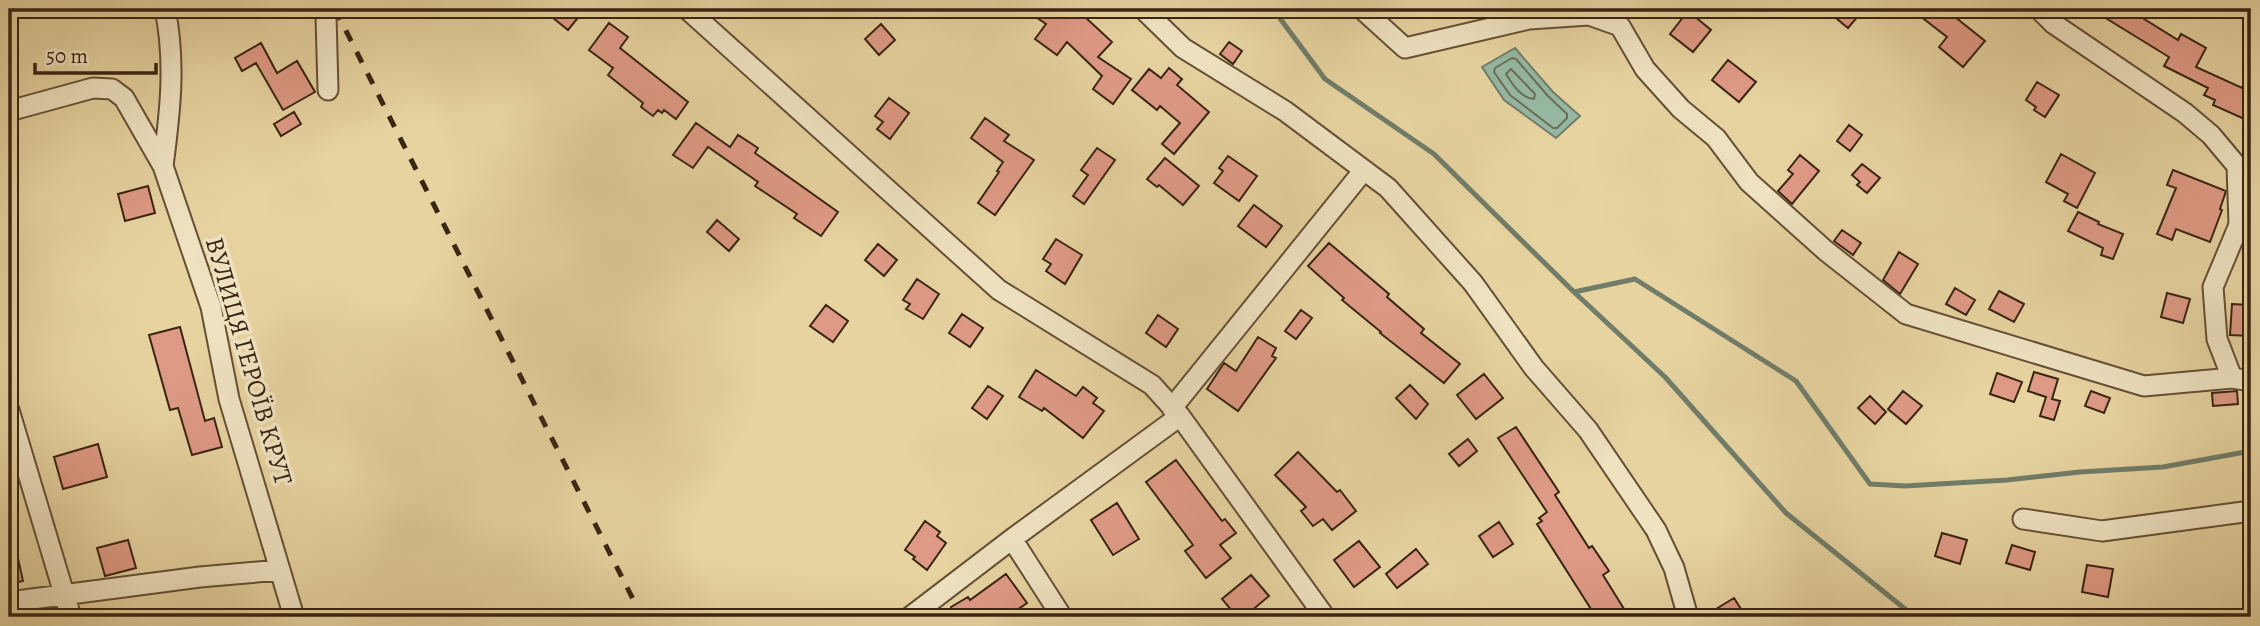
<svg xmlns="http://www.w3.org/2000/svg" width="2260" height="626" viewBox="0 0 2260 626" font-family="Alegreya,serif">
  <rect width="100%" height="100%" fill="#e6d3a0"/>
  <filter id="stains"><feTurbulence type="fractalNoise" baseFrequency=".00286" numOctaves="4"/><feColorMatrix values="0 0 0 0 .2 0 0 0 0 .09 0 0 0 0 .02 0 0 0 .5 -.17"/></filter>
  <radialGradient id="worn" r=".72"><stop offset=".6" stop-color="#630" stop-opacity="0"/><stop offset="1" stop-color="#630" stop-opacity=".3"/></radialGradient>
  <path fill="#96b8a2" stroke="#717d69" stroke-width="2" d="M1515,48L1553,92L1580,116L1556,138L1504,100L1482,67Z"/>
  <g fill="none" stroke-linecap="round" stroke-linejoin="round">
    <path stroke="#686e5a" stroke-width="2" d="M1512,58L1516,59L1548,96L1567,114V118L1557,128H1553L1510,95L1494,72L1495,68Z
      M1511,69L1535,94L1534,99C1521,98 1513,85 1506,74Z"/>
    <path stroke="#717d69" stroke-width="5" d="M1273,9L1325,79L1434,154L1574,292L1635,279L1796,381L1870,484L1905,486L2007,480L2080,472L2163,467L2251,451
      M1574,292L1665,377L1786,513L1915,617"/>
  </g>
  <path fill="#df9a85" stroke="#3a2513" stroke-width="2" d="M542,9H585L568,30Z
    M1024,9H1092L1085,17L1112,42L1098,57L1131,79L1113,104L1093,89L1102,76L1067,42L1057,55L1035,39L1046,24Z
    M1825,9H1864L1848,28Z
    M1911,9H1945L1985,41L1963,67L1939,47L1947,37Z
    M2091,9H2128L2178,40L2181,34L2206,48L2196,67L2242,88L2251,68V122L2213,105L2215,100L2204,95L2208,88L2164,66L2169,57Z
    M1688,11L1711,30L1693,52L1670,34Z
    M609,23L628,37L620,48L688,102L676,119L664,110L662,113L658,110L653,116L641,107L643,103L608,75L613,68L589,50Z
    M881,24L895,40L879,55L865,39Z
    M1229,42L1242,51L1233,64L1220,54Z
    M261,43L277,73L297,61L315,92L283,110L256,63L242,71L235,58Z
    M1728,60L1756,82L1739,102L1712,80Z
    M1169,68L1182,79L1177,85L1209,112L1174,154L1162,144L1180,123L1160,106L1157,110L1132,90L1149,69L1161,78Z
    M2037,82L2059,95L2045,117L2034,110L2036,107L2026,100Z
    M889,98L909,113L890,139L877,129L883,122L875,116Z
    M294,112L301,124L281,136L274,124Z
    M985,118L1009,135L1004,141L1034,160L995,215L978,203L999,172L997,171L1003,162L971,138Z
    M696,123L730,147L738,135L758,148L755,153L838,212L821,236L794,218L797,214L755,186L758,182L708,147L693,168L673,155Z
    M1849,125L1862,135L1850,151L1837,141Z
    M1097,148L1115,160L1084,204L1073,196L1088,175L1081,170Z
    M2061,154L2095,173L2077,208L2064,201L2068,194L2046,182Z
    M1800,155L1819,171L1792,204L1778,191L1793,174L1788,170Z
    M1228,156L1257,176L1239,201L1214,183L1223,171L1219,168Z
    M1165,158L1199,186L1183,205L1159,185L1157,187L1147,179Z
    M1862,164L1880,178L1867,193L1857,185L1860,182L1852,175Z
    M2173,170L2226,191L2220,209L2222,210L2210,242L2176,229L2172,240L2157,234L2176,188L2167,185Z
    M148,186L155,213L125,221L118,194Z
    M1254,205L1282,226L1266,247L1238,226Z
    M2078,212L2099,222L2098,224L2123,234L2113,259L2101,255L2103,248L2068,231Z
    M717,220L739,239L729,251L707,232Z
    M1842,230L1861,243L1853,255L1834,241Z
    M1056,239L1082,255L1065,284L1046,271L1051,264L1043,259Z
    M1329,243L1389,294L1387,297L1424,329L1421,333L1460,364L1444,383L1380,333L1381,332L1342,300L1344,298L1308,266Z
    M878,244L897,260L884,276L865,260Z
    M1899,252L1918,264L1900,294L1883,280Z
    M917,279L939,294L923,319L906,309L910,304L903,300Z
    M1955,288L1975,300L1966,315L1946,304Z
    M1999,291L2024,304L2014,322L1989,309Z
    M2167,293L2190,299L2183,323L2161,317Z
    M2232,304L2248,305V315H2251V336L2230,335Z
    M826,305L848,321L833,342L810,326Z
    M1301,310L1312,318L1296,339L1285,331Z
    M962,314L983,328L970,347L949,333Z
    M1158,315L1178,329L1166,347L1146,333Z
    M180,327L205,421L214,418L222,447L192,455L178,408L170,410L149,335Z
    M1258,337L1276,348L1272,356L1276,358L1238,411L1207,389L1224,363L1236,371Z
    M1036,370L1076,396L1083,387L1097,398L1093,403L1104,411L1083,438L1044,408L1042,411L1019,397Z
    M2034,372L2058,379L2052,399L2060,401L2054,420L2040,416L2046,397L2028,391Z
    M1997,373L2022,382L2014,402L1990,394Z
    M1484,374L1503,398L1476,419L1457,395Z
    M1410,385L1428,404L1416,419L1396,398Z
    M988,386L1003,396L987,419L972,408Z
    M1903,391L1922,406L1906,424L1888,409Z
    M2091,391L2110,398L2104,413L2085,406Z
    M2237,391L2238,404L2213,406L2212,393Z
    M1870,396L1886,412L1875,424L1858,408Z
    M1516,427L1559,492L1555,495L1589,548L1592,546L1609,571L1603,575L1629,617H1596L1537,524L1542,521L1539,518L1547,512L1498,438Z
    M1468,439L1477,451L1459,466L1449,454Z
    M98,444L107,477L63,489L54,457Z
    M1298,452L1337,492L1340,490L1356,511L1332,530L1323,519L1313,526L1301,511L1306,507L1275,475Z
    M1176,460L1222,521L1225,519L1236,533L1220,545L1231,558L1206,578L1185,551L1193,545L1146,482Z
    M1117,503L1139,539L1113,555L1091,520Z
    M925,521L940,532L937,536L946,543L927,570L913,559L915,557L905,550Z
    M1499,522L1513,544L1493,557L1479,536Z
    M1942,533L1967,540L1960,564L1935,556Z
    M14,540L23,581L9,584V541Z
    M128,540L136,568L105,576L97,548Z
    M1359,541L1380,567L1354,587L1334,560Z
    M2012,545L2035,552L2030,570L2006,563Z
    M1416,549L1428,564L1397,588L1386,574Z
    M2087,565L2113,569L2108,597L2082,592Z
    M1006,574L1027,603L1007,617H957L951,607L968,597L970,600Z
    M1251,575L1269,596L1244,617H1237L1222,599Z
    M1734,598L1746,617H1703Z"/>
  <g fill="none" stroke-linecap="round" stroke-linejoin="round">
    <g stroke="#655036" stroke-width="23">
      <path id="minor" d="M323,9L326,16L328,90
        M687,9L999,290L1152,385L1180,416L1325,617
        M1143,9L1183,48L1285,111L1388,188L1473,283L1534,368L1588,430L1656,530L1674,568L1688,617
        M1362,9L1405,48L1529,19L1589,15L1620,26L1645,69L1681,109L1716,138L1749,182L1826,251L1906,314L2144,386L2232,378L2251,381
        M2039,9L2054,24L2185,113L2211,135L2237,166L2239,225L2213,287L2217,339L2232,378
        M9,111L93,88L112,89L124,98L163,166L211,307L229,399L294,617
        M163,166C170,113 176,62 165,9
        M1172,408L1364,170
        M9,410L71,617
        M2023,519L2102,531L2251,511
        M1012,539L1062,617
        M9,602L200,577L280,570
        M910,617L1012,539L1180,416"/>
    </g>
    <use href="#minor" stroke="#efe2c1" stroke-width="19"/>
    <path stroke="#3a2513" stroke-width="5" stroke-dasharray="12 12" stroke-linecap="butt" d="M335,9L642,617"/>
  </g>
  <g text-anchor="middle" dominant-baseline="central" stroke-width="7" stroke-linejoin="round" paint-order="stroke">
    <g font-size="26" fill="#3a2513" stroke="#efe2c1">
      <text transform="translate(249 361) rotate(74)">ВУЛИЦЯ ГЕРОЇВ КРУТ</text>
    </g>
  </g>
  <rect width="2260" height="626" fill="none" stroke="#e6d3a0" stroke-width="35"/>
  <rect x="10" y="10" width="2239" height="605" fill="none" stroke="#3a2513" stroke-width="3.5"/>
  <rect x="18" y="18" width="2225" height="591" fill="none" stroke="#3a2513" stroke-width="2"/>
  <path d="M35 63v10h121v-10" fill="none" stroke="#3a2513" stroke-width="3.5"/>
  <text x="46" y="63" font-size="21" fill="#3a2513" stroke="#efe2c1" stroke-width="5" paint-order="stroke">50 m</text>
  <rect width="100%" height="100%" filter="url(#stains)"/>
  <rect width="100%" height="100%" fill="url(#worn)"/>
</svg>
